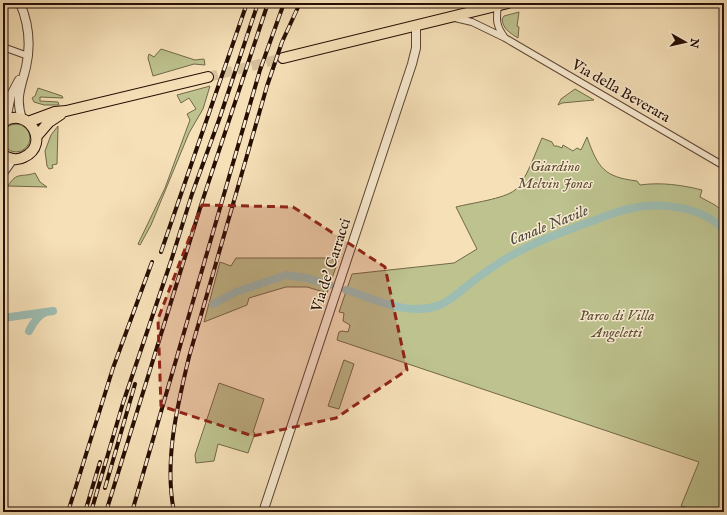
<svg xmlns="http://www.w3.org/2000/svg" width="727" height="515" viewBox="0 0 727 515" font-family="'IM FELL English',serif">
  <rect width="100%" height="100%" fill="#f6e0b8"/>
  <filter id="stains"><feTurbulence type="fractalNoise" baseFrequency=".005" numOctaves="4"/><feColorMatrix values="0 0 0 0 .2 0 0 0 0 .09 0 0 0 0 .02 0 0 0 .5 -.17"/></filter>
  <radialGradient id="worn" r=".72"><stop offset=".6" stop-color="#630" stop-opacity="0"/><stop offset="1" stop-color="#630" stop-opacity=".3"/></radialGradient>
  <path fill="#bdc28e" stroke="#726849" d="M519,12L517,26L519,27L518,38C510,33 503,29 502,19L504,16Z
    M161,49L195,60L204,59L205,65L194,64L153,76L148,58L149,54L154,57Z
    M210,86L203,109L189,133L151,225L140,245L138,244L165,188L190,120L187,114L196,109L189,98L181,103L177,95Z
    M38,88L62,96L63,98L40,97V101L58,102L59,105H44L34,102L32,98L35,96Z
    M575,89L594,100L562,103L558,105L561,99Z
    M2 138a14 14 0 1 1 28 0a14 14 0 1 1-28 0Z
    M58,126L57,164L52,165L53,168L49,169L47,166L45,151L51,135Z
    M587,137C598,168 604,177 637,181L640,185C661,182 682,185 702,190L700,197L715,205L724,212V512H706L681,506L699,462L337,340L339,332L342,331L348,332L350,325L343,321L344,313L339,312L352,274L454,263L477,249L456,207C471,203 504,199 515,190C526,181 536,151 542,138L552,142L554,146H557L562,148L563,145L573,151L577,148L581,150Z
    M35,173L40,182L47,187L8,186C17,171 21,178 35,173Z
    M236,258H326L338,261L327,293L307,287H286L249,298L247,305L204,322L220,262L231,266Z
    M344,360L354,364L339,409L328,406Z
    M219,383L264,399L253,432L255,433L248,453L218,444L214,461L196,463L195,455Z"/>
  <g fill="none" stroke-linecap="round" stroke-linejoin="round">
    <path stroke="#9dbdb2" stroke-width="8" d="M346,290C375,299 406,316 437,306C447,303 454,296 462,290C475,279 488,270 502,261C526,246 552,236 579,226C597,220 615,211 633,208C663,202 703,207 724,230
      M213,304L236,292L286,275L307,278L330,285
      M3,318L53,311
      M29,331C33,323 38,315 46,312"/>
    <path stroke="#d7c19d" stroke-width="10" stroke-dasharray="10 5" stroke-linecap="butt" d="M208,77L283,58"/>
    <g stroke="#5b4331" stroke-width="8">
      <path id="minor" d="M498,5C496,20 496,26 505,38
        M3,6L4,3
        M455,18L472,22L505,38L724,166
        M3,47L28,56"/>
    </g>
    <g stroke="#5b4331" stroke-width="10">
      <path id="tertiary" d="M20,3C29,24 31,45 26,67C21,88 15,97 22,119
        M6,120L11,95L19,80
        M3,173L13,159
        M263,512L412,64L416,48V26"/>
    </g>
    <g stroke="#270f04" stroke-width="12">
      <path id="primary" d="M283,58L508,3
        M3,122C29,105 51,145 24,157C17,161 9,159 3,155
        M28,122L55,112L66,111L208,77
        M36,137L49,122L61,114"/>
    </g>
    <use href="#minor" stroke="#f9ebd1" stroke-width="6"/>
    <use href="#tertiary" stroke="#f9ebd1" stroke-width="8"/>
    <use href="#primary" stroke="#f6e0b8" stroke-width="10"/>
    <g stroke="#270f04" stroke-width="4">
      <path id="rail" d="M161,252L247,3
        M105,488L135,384
        M68,512L113,368L152,262
        M85,512L100,462
        M91,512L123,403L171,261L192,194L220,117L258,3
        M106,512L202,202L268,3
        M132,512L260,70L284,3
        M174,512C164,461 177,407 189,357L267,86L282,42L300,3"/>
    </g>
    <use href="#rail" stroke="#f9ebd1" stroke-width="2.5" stroke-dasharray="8" stroke-linecap="butt"/>
  </g>
  <path fill="#8f2418" fill-opacity="0.2" stroke="#8f2418" stroke-width="3" stroke-dasharray="8 5" stroke-linejoin="round" d="M202,205L293,207L385,267L407,370L336,418L253,436L161,406L158,319Z"/>
  <g text-anchor="middle" dominant-baseline="central" stroke-width="3" stroke-linejoin="round" paint-order="stroke">
    <g font-size="15" fill="#270f04" stroke="#f9ebd1">
      <text transform="translate(621 91) rotate(30)">Via della Beverara</text>
      <text transform="translate(331 265) rotate(-72)">Via de' Carracci</text>
    </g>
    <g font-size="15" font-style="italic" fill="#5c4e34" stroke="#f9ebd1">
      <text x="555" y="166">Giardino<tspan x="555" dy="17">Melvin Jones</tspan></text>
      <text x="617" y="315">Parco di Villa<tspan x="617" dy="17">Angeletti</tspan></text>
    </g>
    <g font-size="16" font-style="italic" fill="#504c41" stroke="#f9ebd1">
      <text transform="translate(549 226) rotate(-22)">Canale Navile</text>
    </g>
  </g>
  <rect width="727" height="515" fill="none" stroke="#f6e0b8" stroke-width="16"/>
  <rect x="4" y="4" width="719" height="507" fill="none" stroke="#270f04" stroke-width="2"/>
  <rect x="8" y="8" width="711" height="499" fill="none" stroke="#270f04"/>
  <g transform="translate(685 42) rotate(98)" stroke="#f9ebd1" stroke-width="3" paint-order="stroke">
  <path d="M0-3L7 15L0 10L-7 15Z" fill="#270f04"/>
  <text y="-6" font-size="11" font-weight="bold" text-anchor="middle" fill="#270f04">N</text>
  </g>
  <rect width="100%" height="100%" filter="url(#stains)"/>
  <rect width="100%" height="100%" fill="url(#worn)"/>
</svg>
